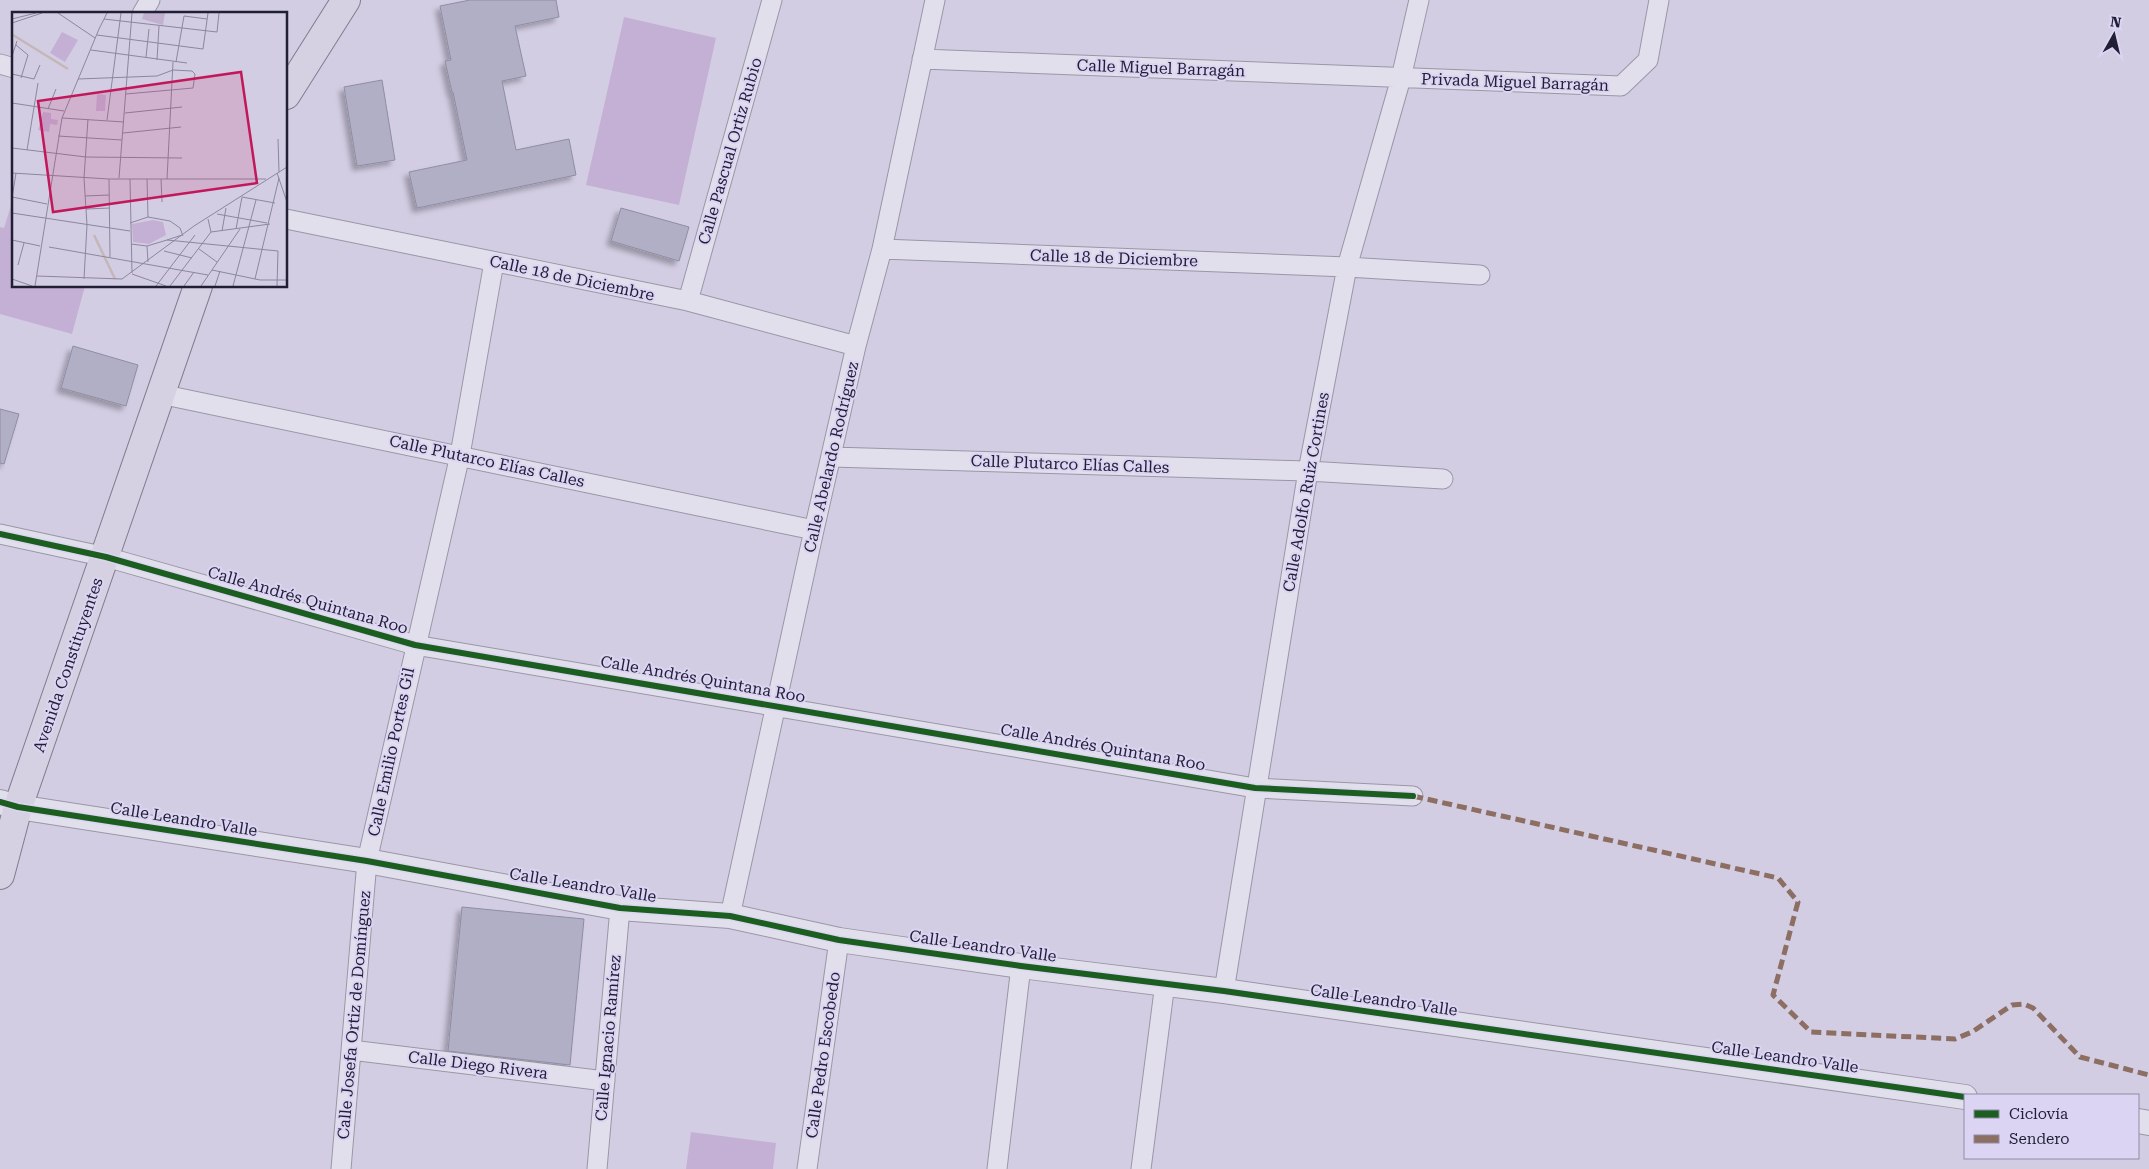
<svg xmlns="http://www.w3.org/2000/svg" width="2149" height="1169" viewBox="0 0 2149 1169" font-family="'Roboto Serif',serif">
  <defs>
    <filter id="shadow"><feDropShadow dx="-4.5" dy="4.5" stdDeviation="2.5" flood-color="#0004"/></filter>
  </defs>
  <rect width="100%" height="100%" fill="#d3cde3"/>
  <path fill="#c5b0d5" d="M624,17L716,38L679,205L586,185Z
    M14,196V286H85L72,334L0,314V227L4,228Z
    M691,1132L776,1143L773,1169H686Z"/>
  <path fill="#b1afc6" stroke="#8f8da3" filter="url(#shadow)" d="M470,0H556L559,17L515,26L526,76L502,81L516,150L569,139L576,175L417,208L409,172L467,160L453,92H452L445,61L451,60L440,6Z
    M382,80L395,160L357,166L344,87Z
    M621,208L689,227L679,261L611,241Z
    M73,346L138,365L126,406L61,388Z
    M0,409L19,414L4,464L0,463Z
    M462,907L584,919L570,1065L448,1051Z"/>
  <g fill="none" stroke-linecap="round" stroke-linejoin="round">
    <g stroke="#9a96a8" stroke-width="21">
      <path id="minor" d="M142,14L150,0
        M922,59L1621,86L1648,60L1659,0
        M0,64L14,68
        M286,219L688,301L856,346
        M882,249L1347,267L1480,275
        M688,301L772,0
        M160,394L814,530
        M832,457L1308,471L1443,479
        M0,534L106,557L415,645L1255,788L1413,796
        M730,916L814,530L856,346L882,249L935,0
        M1224,991L1308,471L1347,267L1401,78L1419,0
        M351,1050L605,1081
        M341,1169L367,861L460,455L494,262
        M597,1169L620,908
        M807,1169L839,940
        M997,1169L1021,966
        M1141,1169L1165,983"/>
    </g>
    <g stroke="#9a96a8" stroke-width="26">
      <path id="tertiary" d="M0,802L18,807L367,861L620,908L730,916L839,940L1021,966L1224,991L1965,1097
        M2138,1121L2149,1123"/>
    </g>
    <g stroke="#807d8e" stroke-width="30">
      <path id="primary" d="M286,95L346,0
        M0,875L18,807L198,286"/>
    </g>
    <use href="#minor" stroke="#e2dfec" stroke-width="19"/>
    <use href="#tertiary" stroke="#e2dfec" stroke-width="24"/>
    <use href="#primary" stroke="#d6d0e3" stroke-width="28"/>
    <path stroke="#8d6e63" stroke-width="5" stroke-dasharray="10 5" stroke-linecap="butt" d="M1413,796L1778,878L1798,902L1773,995L1811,1032L1955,1039L1972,1032L2012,1005L2024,1004L2033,1008L2080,1057L2149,1075"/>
    <g stroke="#dcd4f3" stroke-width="9">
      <path id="cycleway" d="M0,534L106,557L415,645L1255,788L1413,796
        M0,802L18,807L367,861L620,908L730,916L839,940L1021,966L1224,991L1965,1097"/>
    </g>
    <use href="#cycleway" stroke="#1b5e20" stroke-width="6"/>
  </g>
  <g text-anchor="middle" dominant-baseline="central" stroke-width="4" stroke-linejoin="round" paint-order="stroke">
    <g font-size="16" fill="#201f36" stroke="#dcd4f3">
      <text transform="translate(1161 68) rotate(2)">Calle Miguel Barragán</text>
      <text transform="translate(1515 82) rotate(2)">Privada Miguel Barragán</text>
      <text transform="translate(730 151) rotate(-74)">Calle Pascual Ortiz Rubio</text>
      <text transform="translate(1114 258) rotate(2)">Calle 18 de Diciembre</text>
      <text transform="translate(572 278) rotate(12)">Calle 18 de Diciembre</text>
      <text transform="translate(831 457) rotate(-77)">Calle Abelardo Rodríguez</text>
      <text transform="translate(487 461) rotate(12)">Calle Plutarco Elías Calles</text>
      <text transform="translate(1070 464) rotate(2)">Calle Plutarco Elías Calles</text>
      <text transform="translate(1306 492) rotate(-80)">Calle Adolfo Ruiz Cortines</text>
      <text transform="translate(308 600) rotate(16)">Calle Andrés Quintana Roo</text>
      <text transform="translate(68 665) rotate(-71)">Avenida Constituyentes</text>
      <text transform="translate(703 679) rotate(10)">Calle Andrés Quintana Roo</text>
      <text transform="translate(1103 747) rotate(10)">Calle Andrés Quintana Roo</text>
      <text transform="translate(391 752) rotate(-78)">Calle Emilio Portes Gil</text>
      <text transform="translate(184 819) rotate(9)">Calle Leandro Valle</text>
      <text transform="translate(583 885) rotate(9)">Calle Leandro Valle</text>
      <text transform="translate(983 946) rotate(8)">Calle Leandro Valle</text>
      <text transform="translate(1384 1000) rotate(8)">Calle Leandro Valle</text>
      <text transform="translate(354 1015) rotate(-85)">Calle Josefa Ortiz de Domínguez</text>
      <text transform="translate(608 1038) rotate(-85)">Calle Ignacio Ramírez</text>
      <text transform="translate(823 1055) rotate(-82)">Calle Pedro Escobedo</text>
      <text transform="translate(1785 1057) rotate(8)">Calle Leandro Valle</text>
      <text transform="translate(478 1065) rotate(7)">Calle Diego Rivera</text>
    </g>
  </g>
  <g transform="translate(12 12)">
    <rect width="275" height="275" fill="#d3cde3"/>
    <path d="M50,20L66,28L53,50L38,41ZM85,82L94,83L93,99H84ZM31,100L39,101V107L46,108L45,113L38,112L37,120L26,118ZM141,208L151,210L154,223L137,232L121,230L120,212Z" fill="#c5b0d5"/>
    <path d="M132,1H153L151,13L130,7Z" fill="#c1b0cf"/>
    <path fill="none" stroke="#c5b7b8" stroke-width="2.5" d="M1,23L56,57M82,223L103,267"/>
    <path fill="none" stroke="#8b879e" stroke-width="1" d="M46,1L83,26M0,7L24,1M92,7L205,20L207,1M0,11L30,1M87,17L95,1M85,23L191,37L196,1M4,33L16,43L9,66M79,38L175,51M0,44L5,29M134,45L137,17M145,48L147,14M164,50L172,4L195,7M0,62L22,67L28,53M66,67L145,64L161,58L180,59L183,62L181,76L114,82M0,91L52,99M36,97L44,77M113,101L170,95M50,106L112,110M95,108L109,1M111,121L169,115M46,124L110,128M266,127L267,160M0,136L74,145L170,146M15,138L26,71M0,161L97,167H254M265,161L275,190M107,166L120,1M97,167L98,245M118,167L120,261M135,167L136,205M149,167L150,190M155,167L161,50M73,184L97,183M0,185L35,192M0,186L4,161M74,197L98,196M0,201L118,219M205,202L255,211M196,207L199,220L258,212M118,211L136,205L158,209L168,216L171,224M224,217L230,185L263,191M210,219L214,196M0,228L28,234M155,228L170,223M119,232L135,234L155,228L266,239L265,274M135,234L136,250M37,235L196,263M187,237L205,250M152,239L180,246M6,253L12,231M200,258L248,268H275M120,262L154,274M25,264L110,267L182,214L275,155M0,267L20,274M72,267L75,213L72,166L76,107M243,267L267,166M23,274L50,106L87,17M144,274L183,223M158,274L199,220M172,274L182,260M189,274L228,217M203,274L208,259M221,274L244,188"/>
    <path fill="#c2185b" fill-opacity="0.15" stroke="#c2185b" stroke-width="2.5" d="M229,60L245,171L41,200L26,89Z"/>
    <rect width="275" height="275" fill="none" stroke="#201f36" stroke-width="2.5"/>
  </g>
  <rect x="1964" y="1094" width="175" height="65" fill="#dcd4f3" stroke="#918ca7"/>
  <rect x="1974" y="1110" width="25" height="8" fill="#1b5e20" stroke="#918ca7"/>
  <text x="2009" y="1119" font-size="15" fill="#201f36">Ciclovía</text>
  <rect x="1974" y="1135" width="25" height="8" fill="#8d6e63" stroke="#918ca7"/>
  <text x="2009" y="1144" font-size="15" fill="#201f36">Sendero</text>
  <g transform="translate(2114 35) rotate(8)" stroke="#dcd4f3" stroke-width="4" paint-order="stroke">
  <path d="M0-4L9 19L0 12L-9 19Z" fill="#201f36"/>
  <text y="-8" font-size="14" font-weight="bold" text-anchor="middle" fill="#201f36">N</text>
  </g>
</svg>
